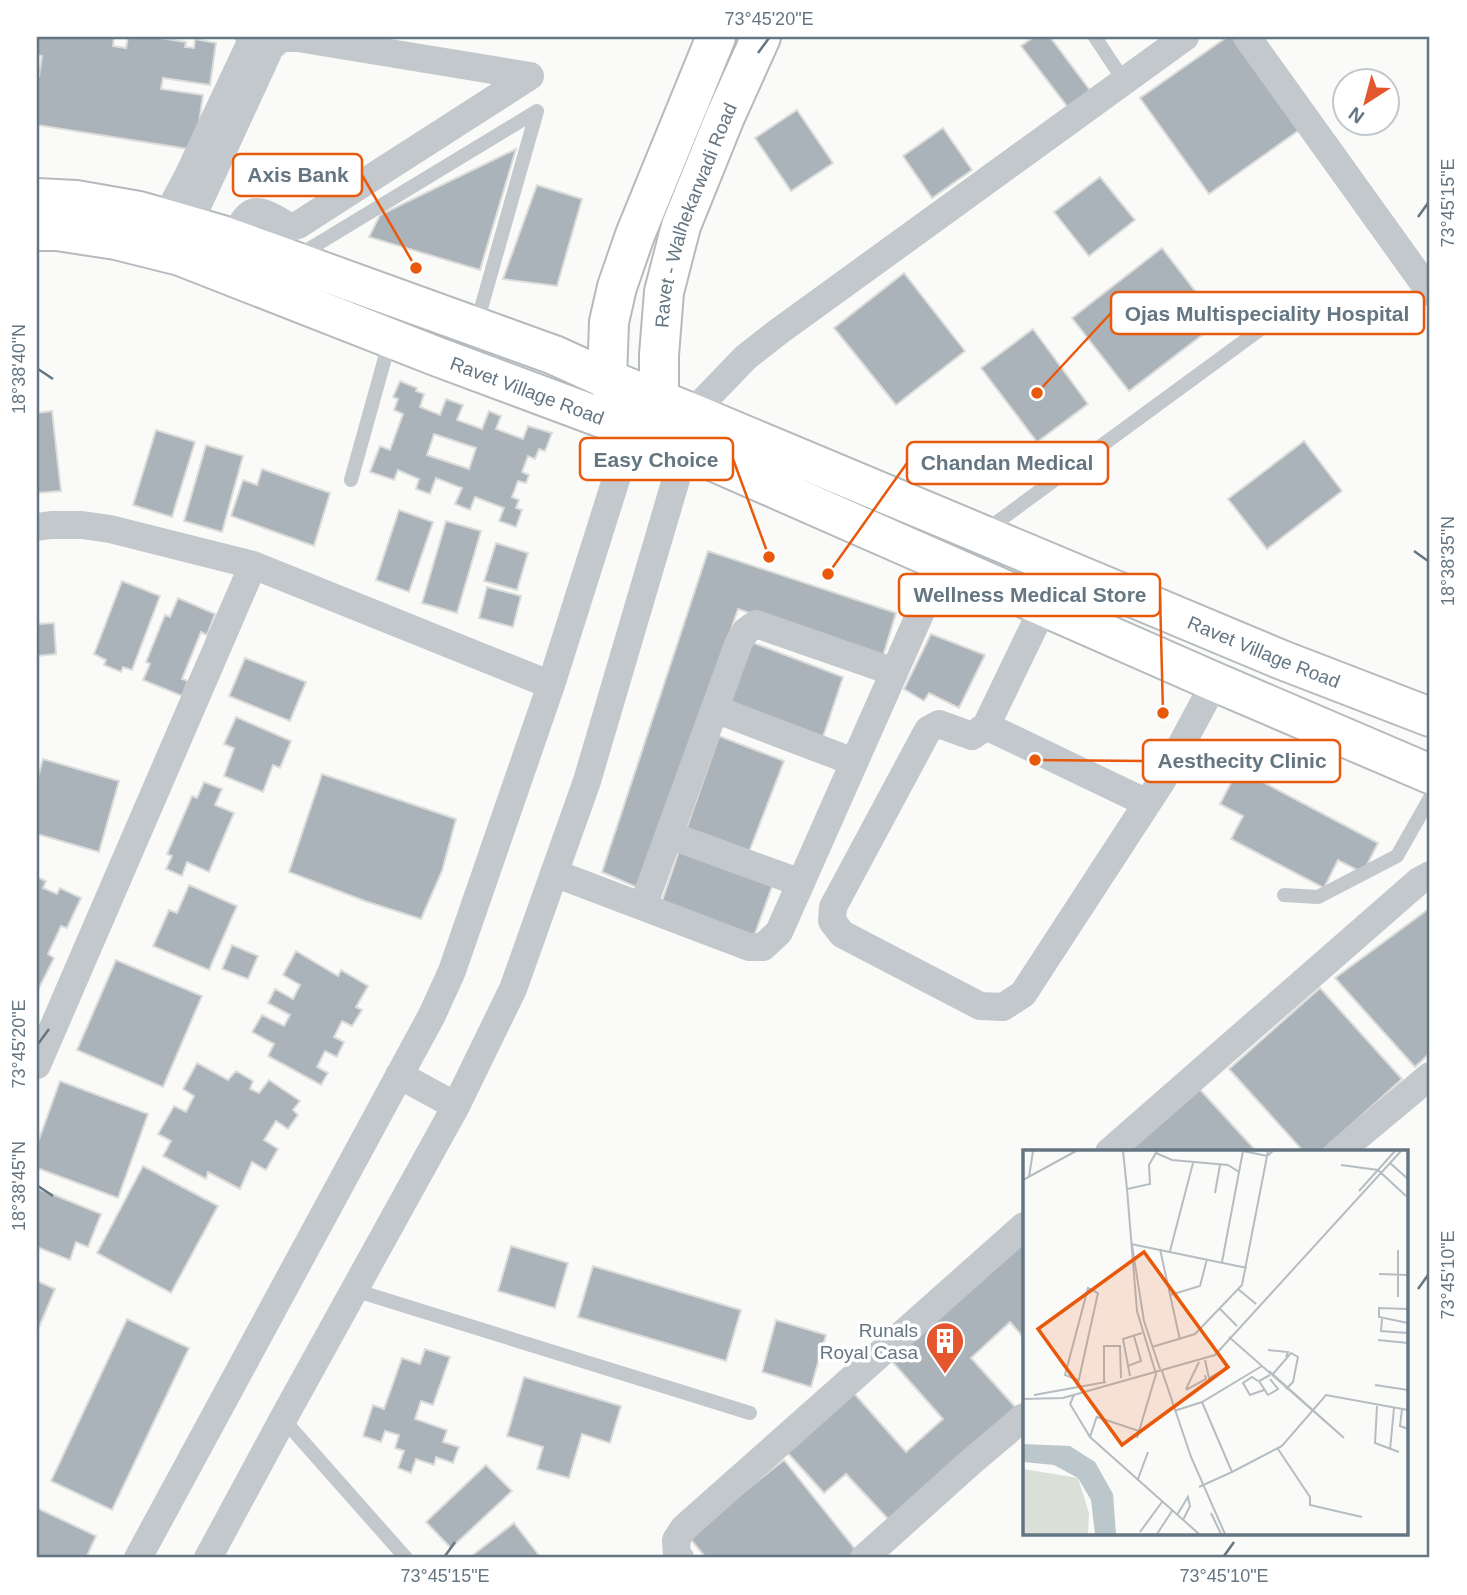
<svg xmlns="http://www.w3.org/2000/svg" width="1467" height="1595" viewBox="0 0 1467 1595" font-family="Helvetica,sans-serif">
  <rect width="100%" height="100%" fill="#fafaf8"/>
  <path fill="#aab3b9" stroke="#dcdcda" stroke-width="2" fill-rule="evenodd" d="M37,37H93L102,38L103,37H114L113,46L126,48L128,37H154L186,42L185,47L194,48L195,39L216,43L210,85L163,78L161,89L203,95L195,150L37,125V75L39,76L42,56L37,55Z
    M1034,37H1050L1092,93L1070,110L1021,46Z
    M1227,37H1241L1305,126L1209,194L1140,98Z
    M797,110L833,163L791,191L755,138Z
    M943,128L972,170L932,198L903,156Z
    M516,149L480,270L369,237L380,215Z
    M1100,177L1135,220L1089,256L1054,212Z
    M537,185L582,199L557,286L503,279Z
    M1162,248L1219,322L1129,391L1072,318Z
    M904,273L965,351L896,405L834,328Z
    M1033,329L1088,404L1037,442L981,368Z
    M400,381L417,388L416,391L424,394L420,407L440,415L446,399L463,405L457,420L482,429L489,411L501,416L496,429L523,439L528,426L552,433L545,451L539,449L535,459L528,456L522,472L529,475L526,483L518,481L512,497L519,500L516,508L522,510L516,527L499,521L504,508L475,497L470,510L455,504L462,488L436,478L430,494L416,489L419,479L398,470L394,480L370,472L380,446L390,450L403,414L394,410L398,399L393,397ZM434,434L476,448L469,469L427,455Z
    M52,411L61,491L37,493V413Z
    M156,430L195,442L172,517L133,505Z
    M1304,441L1342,491L1267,549L1228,499Z
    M206,445L243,456L222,532L184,521Z
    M262,469L330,493L314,546L231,516L243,480L257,485Z
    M399,510L433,522L409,592L376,580Z
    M446,521L481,531L457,613L422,603Z
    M496,543L528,553L517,590L484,581Z
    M708,551L896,613L883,656L738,609L643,890L602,872Z
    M122,581L160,596L132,670L123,667L121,672L104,665L106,660L94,654Z
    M487,587L521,596L513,627L479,618Z
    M178,598L215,614L207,635L201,632L182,679L188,681L182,696L143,680L150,664L146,662L165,615L170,617Z
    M54,623L56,654L37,656V624Z
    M931,634L985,655L959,708L929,693L924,701L904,689Z
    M751,642L843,677L822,740L727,707Z
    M245,658L306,682L290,721L229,696Z
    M236,717L291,741L280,768L273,765L263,792L224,776L234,748L224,744Z
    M719,736L784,761L749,852L686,830Z
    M43,759L119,781L99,852L37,834V781Z
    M1238,769L1378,843L1363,873L1338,860L1324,888L1231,839L1243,816L1220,804Z
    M322,774L456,819L442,871L421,919L365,901L289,872Z
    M204,782L222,789L215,805L234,813L209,872L187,862L182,876L166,869L172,856L167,854L192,796L197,798Z
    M680,848L774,881L753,939L660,907Z
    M37,877L46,881L43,888L57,894L60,888L81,898L67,928L61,926L48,954L54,958L38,990L37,989Z
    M189,885L237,906L209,970L153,946L169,910L177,913Z
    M1430,908V1053L1415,1067L1335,978Z
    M232,945L258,956L248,979L222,969Z
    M296,951L338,976L341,970L368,986L356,1007L362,1010L352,1026L342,1021L334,1037L344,1042L337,1057L325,1051L317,1067L328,1073L321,1085L268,1056L274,1044L252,1032L262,1015L284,1026L290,1015L268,1003L275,989L293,999L300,985L283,975Z
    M116,960L202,996L163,1087L77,1050Z
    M1320,988L1402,1079L1321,1152H1304L1229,1069Z
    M197,1063L228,1080L236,1071L253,1081L250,1089L259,1093L269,1080L300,1101L293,1110L298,1115L288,1129L276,1121L264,1140L278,1149L266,1170L252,1162L240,1189L208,1172L206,1179L163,1156L171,1141L158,1134L174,1106L186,1112L194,1096L183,1089Z
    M60,1081L148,1114L118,1198L37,1168V1145Z
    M1195,1084L1257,1152H1118Z
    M143,1166L218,1206L171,1293L97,1253Z
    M37,1188L101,1214L88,1247L76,1242L70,1260L37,1247Z
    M1019,1241L1024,1247V1338L1010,1322L971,1358L1017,1409L891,1522L846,1474L824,1493L786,1451L852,1391L906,1452L943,1419L889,1358Z
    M511,1246L568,1263L555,1308L498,1291Z
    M593,1266L741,1310L726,1361L578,1317Z
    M37,1281L55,1289L37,1332Z
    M127,1319L189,1348L112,1510L51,1481Z
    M776,1320L826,1335L811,1387L762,1372Z
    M425,1349L450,1357L433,1405L421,1401L415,1419L447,1430L443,1442L459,1447L453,1463L436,1457L434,1465L416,1459L411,1473L398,1468L404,1451L395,1448L399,1435L385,1431L381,1442L363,1436L373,1405L384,1409L402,1358L420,1364Z
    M524,1377L621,1406L610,1443L582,1434L569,1478L537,1469L543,1447L507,1436Z
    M784,1460L859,1554L854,1558H706L688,1536Z
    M486,1465L512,1491L451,1548L426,1522Z
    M37,1508L96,1536L86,1558H37Z
    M514,1523L541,1558H469Z"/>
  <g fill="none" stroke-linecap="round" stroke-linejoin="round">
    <g stroke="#b5babe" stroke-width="42">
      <g id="primary">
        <path id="s1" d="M37,198L76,200L139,211L222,235L554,355L607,379L692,413L1282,660L1430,717"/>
        <path id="s2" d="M37,231H57L116,240L180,256L438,357L685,449L1215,682L1430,774"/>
        <path d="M618,401L607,379L609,322L617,287L635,235L716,37"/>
        <path id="s3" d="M669,419L659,400V355L664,292L681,226L725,117L761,37"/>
      </g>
    </g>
    <path stroke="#c3c8cc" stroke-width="14" d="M1095,37L1124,81
      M296,257L537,111L476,326
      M351,480L390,340
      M985,531L1258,331
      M1284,895L1318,897L1397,856L1430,798
      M354,1290L750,1413
      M283,1419L406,1558"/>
    <path stroke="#c3c8cc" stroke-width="28" d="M1247,37L1430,292
      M165,219L188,176L251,42L249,37
      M188,226L270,48L281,38H298L530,76
      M232,239C237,232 242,221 249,215C260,205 280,223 291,227L298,225L530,76
      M37,527L51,525H82L110,529L253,565L551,685
      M1044,606L986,726L972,736L939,724L928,730L833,907L832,921L842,934L980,1006L1003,1007L1023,994L1163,779L1215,682
      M715,709L854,762
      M986,726L1147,803
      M669,835L801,883
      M554,873L749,947H763L779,932L943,562
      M643,906L739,642L746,631L756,624L894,672
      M37,1065L253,565
      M399,1075L456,1106
      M1109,1152L1419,881L1430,875
      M1339,1152L1430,1076
      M138,1558L432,1015L452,971L551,685L632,429
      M208,1558L283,1419L456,1106L513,989L587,781L685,449L692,413L746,357L778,332L1185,37
      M680,1558L677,1555L676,1540L684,1528L1024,1226
      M864,1558L972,1461L1024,1417"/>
    <use href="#primary" stroke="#fff" stroke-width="38"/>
  </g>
  <path fill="none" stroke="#657683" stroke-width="2.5" d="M758,53L769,38M1418,217L1428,203M38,369L53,379M1414,551L1428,561M38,1044L49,1029M38,1186L53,1196M1418,1289L1428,1275M445,1556L455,1542M1224,1556L1234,1542"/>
  <defs>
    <g id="building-pin" transform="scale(2.0125)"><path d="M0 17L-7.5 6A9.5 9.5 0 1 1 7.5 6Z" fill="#e4572e" stroke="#fff"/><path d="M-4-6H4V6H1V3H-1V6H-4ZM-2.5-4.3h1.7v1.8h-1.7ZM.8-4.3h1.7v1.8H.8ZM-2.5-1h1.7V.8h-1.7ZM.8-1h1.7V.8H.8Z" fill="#fff"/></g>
  </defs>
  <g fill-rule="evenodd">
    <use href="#building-pin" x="945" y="1341"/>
  </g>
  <g text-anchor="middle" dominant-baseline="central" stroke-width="7" stroke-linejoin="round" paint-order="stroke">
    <g font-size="19" fill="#657683" stroke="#fff">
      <text stroke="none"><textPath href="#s3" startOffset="212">Ravet - Walhekarwadi Road</textPath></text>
      <text stroke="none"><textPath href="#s2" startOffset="518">Ravet Village Road</textPath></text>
      <text stroke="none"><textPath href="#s1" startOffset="1312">Ravet Village Road</textPath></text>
    </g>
    <g font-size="19" fill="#657683" stroke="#fff" text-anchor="end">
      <text x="918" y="1330">Runals<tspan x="918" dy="22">Royal Casa</tspan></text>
    </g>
  </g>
  <g transform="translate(1023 1150)">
    <rect width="385" height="385" fill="#fafaf8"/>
    <path d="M0,319L55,328L66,363L65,384H0Z" fill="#dadfd7"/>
    <path d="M0,294L47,296L72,312L90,344L93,384H72L68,350L55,328L31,315L0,312Z" fill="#bbc7cb"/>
    <path fill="none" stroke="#b5bdc2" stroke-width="2" d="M100,1L104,39M220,1L244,6L250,1M133,3L149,10L205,15L216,22M367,13L385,29M318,15L355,20L383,46M6,27L10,1M0,30L53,1M336,41L372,1M192,43L197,15M108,89L121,171L137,219M108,94L224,118M137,99L157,190M375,100V147M147,101L170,13M199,112L220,1M356,124L385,125M215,139L233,154M147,145L177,136L184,109M197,159L214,176M385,159L356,158V167L385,173M359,169L358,181L385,183M206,187L321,288M355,190L385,193M129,197L172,184L219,135L245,1M245,200L265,202L263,207M182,210L186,228L204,218L194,203M105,216L118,211L111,186M139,221L168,307L202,384M246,221L320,287M250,224L268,203L275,207L270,232L263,239M247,225L236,231L245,245L255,239L247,229M107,226L100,189L119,183M235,231L229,227L220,233L227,245L241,240M81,232V196H97L98,228M352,235L385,240M54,238L75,143L65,138L42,225L55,230M163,239L176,212M163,240L183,229L182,225M11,245L83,232M51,245L47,254L67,287L176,384M0,249L40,248L192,205L378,1M354,256L352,293L376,302M379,259L377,276L385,279M151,261L179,252L239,216M74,267L116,281M67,287L74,266M114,288L133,224L114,161L104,39L127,34L126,15L134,1M255,299L287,347V355L339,367M367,300L371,258M209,322L259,296L303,245L385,260M115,329L125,302M176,337L209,322L179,252M188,363L198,384M154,365L165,347L167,356L160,370M117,382L139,352M134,384L149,361"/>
    <path fill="#e8590c" fill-opacity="0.15" stroke="#e8590c" stroke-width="3.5" d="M121,102L205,217L99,295L15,179Z"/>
    <rect width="385" height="385" fill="none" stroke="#657683" stroke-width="3.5"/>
  </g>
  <path fill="none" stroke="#e8590c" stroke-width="2.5" d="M416 268L362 175M1037 393L1111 313M769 557L733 459M828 574L907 463M1163 713L1160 595M1035 760L1143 761"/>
  <g fill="#e8590c" stroke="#fff" stroke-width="2.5">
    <circle cx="416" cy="268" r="7"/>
    <circle cx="1037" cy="393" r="7"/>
    <circle cx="769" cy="557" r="7"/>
    <circle cx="828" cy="574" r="7"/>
    <circle cx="1163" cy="713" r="7"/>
    <circle cx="1035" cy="760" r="7"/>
  </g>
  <g fill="#fff" stroke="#e8590c" stroke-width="2.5">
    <rect x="233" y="154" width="129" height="42" rx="7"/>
    <rect x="1111" y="292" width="313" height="42" rx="7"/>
    <rect x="580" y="438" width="153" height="42" rx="7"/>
    <rect x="907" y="442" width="201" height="42" rx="7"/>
    <rect x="899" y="574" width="261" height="42" rx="7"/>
    <rect x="1143" y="740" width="197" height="42" rx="7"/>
  </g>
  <g font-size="21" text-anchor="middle" font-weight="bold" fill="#657683">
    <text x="298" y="182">Axis Bank</text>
    <text x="1267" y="321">Ojas Multispeciality Hospital</text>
    <text x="656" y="467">Easy Choice</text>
    <text x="1007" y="470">Chandan Medical</text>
    <text x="1030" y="602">Wellness Medical Store</text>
    <text x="1242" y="768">Aesthecity Clinic</text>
  </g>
  <rect width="1467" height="1595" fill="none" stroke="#ffffff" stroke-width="77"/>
  <g transform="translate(1366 102) rotate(216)"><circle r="33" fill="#ffffff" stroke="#c1c8cd" stroke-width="2"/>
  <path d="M0-5L12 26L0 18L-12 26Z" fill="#e4572e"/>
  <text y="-10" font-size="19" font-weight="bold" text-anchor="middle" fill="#657683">N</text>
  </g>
  <rect x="38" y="38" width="1390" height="1518" fill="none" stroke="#657683" stroke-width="2.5"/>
  <g font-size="18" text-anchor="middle" fill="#657683">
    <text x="769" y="25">73°45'20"E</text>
    <text transform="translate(1448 203) rotate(-90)" y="6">73°45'15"E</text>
    <text transform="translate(19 369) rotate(-90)" y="6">18°38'40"N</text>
    <text transform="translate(1448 561) rotate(-90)" y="6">18°38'35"N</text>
    <text transform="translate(19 1044) rotate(-90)" y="6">73°45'20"E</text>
    <text transform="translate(19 1186) rotate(-90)" y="6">18°38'45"N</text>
    <text transform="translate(1448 1275) rotate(-90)" y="6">73°45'10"E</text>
    <text x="445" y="1582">73°45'15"E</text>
    <text x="1224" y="1582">73°45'10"E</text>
  </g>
</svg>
